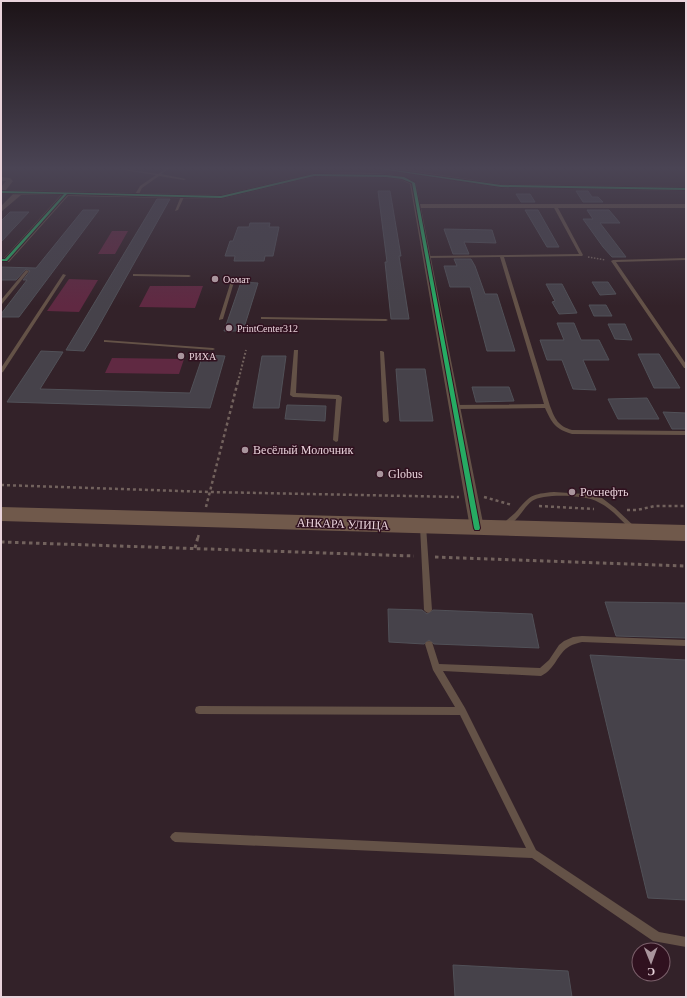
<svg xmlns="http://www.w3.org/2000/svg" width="687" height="998" viewBox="0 0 687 998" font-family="Georgia,serif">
  <rect width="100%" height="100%" fill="#332229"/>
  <path fill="#602942" d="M112,231H128L115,254H98Z
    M69,279L98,280L79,312L47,311Z
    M150,286H203L195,308L139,307Z
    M112,358L184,359L179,374L105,373Z"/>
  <path fill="#46424a" stroke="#515158" d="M378,191H390L401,256H399L409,319H391L385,262H387Z
    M576,191H588L592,197H598L603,202H583Z
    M516,194H530L535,202H521Z
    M157,199H170L96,331L84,351L66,350Z
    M83,210H99L19,317H1V314L27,280H23L30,271L26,269L16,280H1V267L36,268Z
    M525,210H538L559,247H547Z
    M587,210H609L620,223H600L626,257H612L603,247L583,219H593Z
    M10,212H29L1,242V221Z
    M250,223H270L269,227H279L273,256H265L264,261H234L235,256H225L230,241H233L238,227H249Z
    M444,229L492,230L496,243L464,242L469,254H453Z
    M454,259H471L475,266L485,294H497L515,351H487L470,287H450L444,266H457Z
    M241,282L258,283L243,331H224Z
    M592,282H608L616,294L600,295Z
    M546,284H562L577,313L559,314L552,302L555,301Z
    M589,305H606L612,316H594Z
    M557,323H574L581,340H599L609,360H583L596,390L573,389L562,360H547L540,340H564Z
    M608,324H625L632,340L615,339Z
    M41,351L63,352L40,389L190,393L203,355L225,356L210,408L7,402Z
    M638,354H659L680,388H654Z
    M262,356H286L279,408H253Z
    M396,369H425L433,421H400Z
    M472,387H509L514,401L476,402Z
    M647,398L659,419H618L608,399Z
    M287,405L326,406L325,421L285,419Z
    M663,412L686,413V429H672Z
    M605,602L686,603V638L616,636Z
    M388,609L422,610L427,614L433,610L532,614L539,648L434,644L429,640L424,644L389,642Z
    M590,655L686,660V900L648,898Z
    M453,965L568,971L572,997H455Z"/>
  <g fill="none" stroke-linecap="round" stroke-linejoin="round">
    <path stroke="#72625d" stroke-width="1.5" stroke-dasharray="1.5 1.5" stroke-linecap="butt" d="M588,257L605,260"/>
    <path stroke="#72625d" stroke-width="2" stroke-dasharray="2 2" stroke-linecap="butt" d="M238,382L246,350"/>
    <path stroke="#72625d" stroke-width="2.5" stroke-dasharray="3 3" stroke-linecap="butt" d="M1,485L210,492L459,497
      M484,497L512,505
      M539,506L594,509
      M206,507L238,381
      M627,510H637L655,506H686
      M198,538L199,533"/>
    <path stroke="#72625d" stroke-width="3" stroke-dasharray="3.5 3.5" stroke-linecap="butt" d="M1,542L414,556
      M195,548L198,537
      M435,557L686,566"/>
    <path fill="#645247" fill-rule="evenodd" d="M109,167L158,174L169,167H171L161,174L186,179L184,180L159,176L142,188L138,196L136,197L134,196L140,186L156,175L110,168Z
      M181,196L184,197L178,210L175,211Z
      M555,205L557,206L583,255L582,256L504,257L550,406C555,419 558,426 572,430L686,431V435L572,434C555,429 552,423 545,408L454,409L451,407L454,405L544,404L500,257L426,258L424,257L426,256L579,254L553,206Z
      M686,258V260L616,262L686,364V368H684L611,261L613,260Z
      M26,270L29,271L2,304H1V300Z
      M63,274L66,275L3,372L1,373V368Z
      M133,274L189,275L191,276L189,277L134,276H133Z
      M231,281L234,282L223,319L219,320V319Z
      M261,317L386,319L388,320L386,321L263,319H261Z
      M104,340L213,348L215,349L213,350L106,342H104Z
      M294,350H298V351L296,393L339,395L342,397L338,441L336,442L333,440L336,399L293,397L290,395Z
      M380,351H382L384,352L389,421L386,423L383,421Z
      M554,492L585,494L602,498L615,508L636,528L635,530H631C621,520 611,508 598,502C586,495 544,493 532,501C522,509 518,522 506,526H504L503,524C506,520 511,517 515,513C530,496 530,494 554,492Z
      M421,524H425L426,526L432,610L430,612L428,613L426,612L424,610L420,526Z
      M582,636L686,640V646L582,642C578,643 573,644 570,646C557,653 556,669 541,676L443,671L465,708L536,850L659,932L686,937V947L653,941L532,858L175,842L172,840L170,837L172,834L175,832L526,848L460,715L199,714L196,713L195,710L196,707L199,706L455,707L433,670L425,644L426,642L429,641L432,642L439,664L540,668L549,660L559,645L564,641L573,637Z"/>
    <path fill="#645247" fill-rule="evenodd" d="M394,168L501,184L686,187V191L501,188L392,171V169Z
      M314,173C337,173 401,169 416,183L420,204H686V208H421L484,528L482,532L477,533L472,532L470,528L410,184L401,180L386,178L314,177L221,199L68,196L9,262H1V258H4L61,195H21L1,212V206L13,194H1V187L6,181H1V177L10,178L13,181L6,190L221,195Z"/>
    <path fill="#70594b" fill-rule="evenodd" d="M1,507L686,525V541L1,521Z"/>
    <g stroke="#30111f" stroke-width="2">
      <path id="cycleway" d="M373,167L501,185L686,188V190L501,187L374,168Z
        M314,174L386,175L404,177L415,183L480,528L479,530H475L474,528L412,183L402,179L386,177L314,176L221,198L67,194L7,261H1V259H5L64,194L1,193V191L221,196Z"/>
    </g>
    <use href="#cycleway" fill="#26ab63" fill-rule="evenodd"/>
  </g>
  <linearGradient id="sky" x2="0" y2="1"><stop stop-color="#1c1317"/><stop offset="0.55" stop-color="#4a4454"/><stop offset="1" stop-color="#4a4454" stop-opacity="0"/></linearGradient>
  <rect width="687" height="306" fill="url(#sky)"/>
  <g fill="#a9959d" stroke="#30111f" stroke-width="1.5">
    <circle cx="215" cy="279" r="4"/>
    <circle cx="229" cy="328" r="4"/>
    <circle cx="181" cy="356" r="4"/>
    <circle cx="245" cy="450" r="4"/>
    <circle cx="380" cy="474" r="4"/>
    <circle cx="572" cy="492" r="4"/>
  </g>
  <g text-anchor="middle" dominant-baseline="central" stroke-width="3" stroke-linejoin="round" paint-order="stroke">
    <g font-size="10" fill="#e9d3db" stroke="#30111f" text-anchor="start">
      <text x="223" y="279">Оомат</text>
      <text x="237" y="328">PrintCenter312</text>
      <text x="189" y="356">РИХА</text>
    </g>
    <g font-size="12" fill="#e9d3db" stroke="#30111f" text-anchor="start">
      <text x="253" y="450">Весёлый Молочник</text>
      <text x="388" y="474">Globus</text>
      <text x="580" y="492">Роснефть</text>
    </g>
    <g font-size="12" fill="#e9d3db" stroke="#30111f">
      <text transform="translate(343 524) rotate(2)">АНКАРА УЛИЦА</text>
    </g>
  </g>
  <rect width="687" height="998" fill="none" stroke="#e9d3db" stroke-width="4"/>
  <g transform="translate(651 962) rotate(179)"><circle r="19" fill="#30111f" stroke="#7a5f6a"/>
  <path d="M0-3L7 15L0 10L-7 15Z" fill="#a9959d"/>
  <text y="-6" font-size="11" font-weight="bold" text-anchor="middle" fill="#e9d3db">С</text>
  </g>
</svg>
